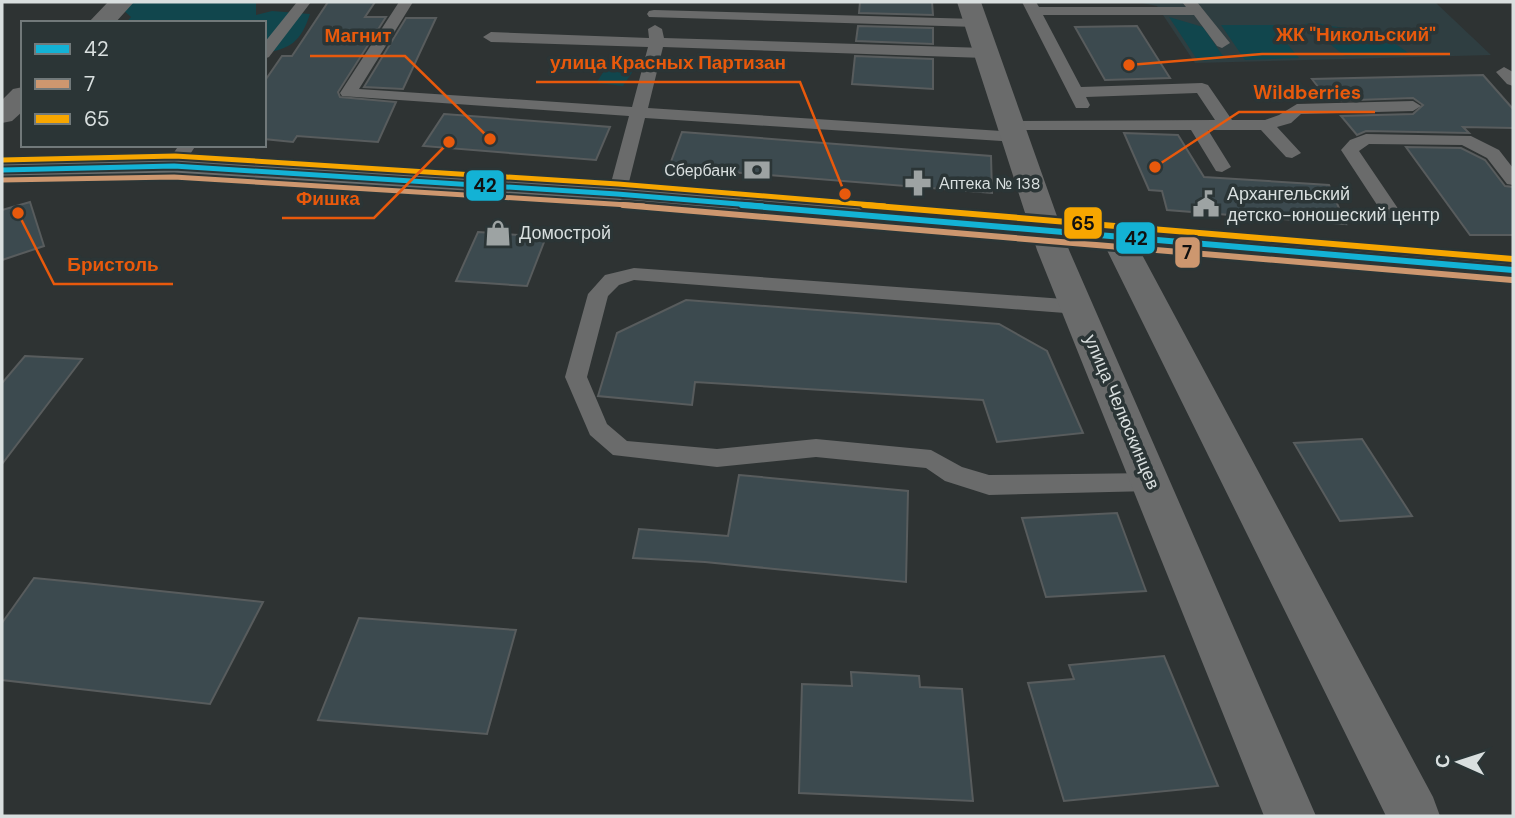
<svg xmlns="http://www.w3.org/2000/svg" width="1515" height="818" viewBox="0 0 1515 818" font-family="'DM Sans',sans-serif">
  <rect width="100%" height="100%" fill="#2e3333"/>
  <path fill="#2f3e41" d="M1137,2H1435L1491,55L1195,63L1157,6Z"/>
  <path fill="#11464d" d="M130,2H256V15L272,11L310,14C301,41 291,49 264,53V23H126L131,17L122,9Z
    M1169,17L1203,27L1225,59L1198,61Z
    M1318,23C1333,28 1347,27 1362,30C1381,34 1397,44 1411,55L1345,56L1305,24Z
    M1221,25H1280L1279,34L1299,58L1245,60Z
    M612,59L639,62L623,86L596,83Z"/>
  <path fill="#3c4a4f" stroke="#585c5d" stroke-width="2" d="M328,2H375L365,17H386L338,92L340,97L396,102L378,142L297,136L293,142L264,139V82L282,56H292Z
    M860,2H932L933,15L859,13Z
    M406,18H436L403,89L364,87Z
    M858,26L933,28V44L856,41Z
    M1137,26L1170,78L1105,80L1075,27Z
    M855,56L933,59V89L852,84Z
    M1483,75L1513,109V128L1463,127L1469,133L1366,131L1357,135L1341,116L1413,114L1423,105L1413,98L1329,101L1312,79Z
    M444,114L573,124L610,127L596,160L423,146Z
    M682,132L991,156L992,193L669,167Z
    M1124,133L1178,135L1204,177L1329,185L1346,224L1167,210L1162,191L1149,190Z
    M1406,147L1461,148L1485,160L1505,186L1513,187V235H1470Z
    M30,202L44,246L2,260V210Z
    M478,232L546,237L527,286L456,281Z
    M686,300L999,324L1047,351L1083,433L997,442L983,400L695,382L692,405L598,396L617,333Z
    M25,356L82,359L2,464V383Z
    M1362,439L1412,516L1340,521L1294,443Z
    M739,475L908,491L906,582L705,562L633,558L639,529L728,536Z
    M1117,513L1146,591L1046,597L1022,518Z
    M34,578L85,583L263,602L210,704L2,680V623Z
    M359,618L516,630L487,734L318,720Z
    M1164,656L1218,786L1064,801L1028,683L1074,679L1069,665Z
    M851,672L919,676L920,687L962,689L973,801L799,793L802,684L852,686Z"/>
  <g fill="none" stroke-linecap="round" stroke-linejoin="round">
    <path fill="#6a6b6b" fill-rule="evenodd" d="M297,2H311L269,57L264,59V43Z
      M399,2H413L359,89L632,107L648,47L491,42L483,37L491,32L649,38L648,29L655,25L662,29L664,38L985,48L993,53L985,58L663,47L648,108L1017,132L1026,137L1017,142L645,118L626,194L617,199L608,194L629,116L342,96L340,93Z
      M1022,2H1036L1039,7H1186L1182,2H1197L1230,43L1222,48L1217,46L1194,15H1043L1081,87L1202,83L1208,85L1232,120H1265L1279,115L1297,104L1413,101L1421,106L1413,111L1301,114L1291,123L1277,127L1301,153L1292,158L1286,157L1261,130H1208L1231,167L1222,172L1216,171L1191,130H1006L1004,126L1006,122L1012,121L1215,120L1197,93L1086,97L1090,105L1088,108H1076Z
      M654,10L976,19L983,23L976,27L649,17L647,14L649,11Z
      M1504,67L1513,72V86L1507,84L1496,72Z
      M1366,134L1471,136L1499,150L1513,168V185L1507,184L1487,158L1462,145L1369,144L1359,151L1401,213L1392,219L1385,217L1341,150L1350,140Z
      M179,145H196L180,170H168L165,166Z
      M634,268L1078,300L1085,302L1088,307L1085,312L1078,314L634,280L619,285L608,296L587,377L607,424L627,441L717,449L816,439L931,450L962,467L989,475L1151,473L1160,475L1163,482L1160,489L1151,491L989,495L945,481L926,468L816,457L717,467L613,455L590,435L565,377L588,294L605,275Z"/>
    <path fill="#6a6b6b" fill-rule="evenodd" d="M108,2H134L115,23H88Z
      M957,2H981L1069,250L1316,816H1264L1037,250Z
      M23,87V111L12,121L2,123V100L13,89Z
      M1116,226L1127,229L1132,236L1433,797L1440,816H1386L1100,236L1105,229Z"/>
    <path fill="#6a6e6e" fill-rule="evenodd" d="M174,157L617,185L1513,259V281L617,203L174,175L2,179V161Z"/>
    <g stroke="#2b3536" stroke-width="9">
      <path id="bus-1-far1" d="M2,170L174,166L617,194L763,206"/>
    </g>
    <g stroke="#2b3536" stroke-width="11">
      <path id="bus-1" d="M742,205L1513,270"/>
    </g>
    <g stroke="#2b3536" stroke-width="9">
      <path id="bus-2-far1" d="M2,180L174,177L644,206"/>
    </g>
    <g stroke="#2b3536" stroke-width="11">
      <path id="bus-2" d="M623,205L1512,280"/>
    </g>
    <g stroke="#2b3536" stroke-width="9">
      <path id="bus-3-far1" d="M2,160L175,156L618,184L885,206"/>
    </g>
    <g stroke="#2b3536" stroke-width="11">
      <path id="bus-3" d="M864,205L1513,259"/>
    </g>
    <use href="#bus-1-far1" stroke="#13b2d5" stroke-width="5"/>
    <use href="#bus-1" stroke="#13b2d5" stroke-width="6"/>
    <use href="#bus-2-far1" stroke="#cd976f" stroke-width="5"/>
    <use href="#bus-2" stroke="#cd976f" stroke-width="6"/>
    <use href="#bus-3-far1" stroke="#f7a600" stroke-width="5"/>
    <use href="#bus-3" stroke="#f7a600" stroke-width="6"/>
  </g>
  <defs>
    <g id="bank-bare" transform="scale(2.1)"><path d="M-6-4H6V4H-6ZM0-2.3a2.3 2.3 0 1 0 0 4.6a2.3 2.3 0 1 0 0-4.6Z" fill="#9da3a3" stroke="#2b3536" stroke-width="2.5" paint-order="stroke"/></g>
    <g id="pharmacy-bare" transform="scale(2.1)"><path d="M-2-6h4v4h4v4h-4v4h-4v-4h-4v-4h4Z" fill="#9da3a3" stroke="#2b3536" stroke-width="2.5" paint-order="stroke"/></g>
    <g id="civic-bare" transform="scale(2.1)"><path d="M-.6-6.5H3V-4.5H.6V-3L4-1V1h2V6H-6V1h2V-1L-.6-3ZM-1.2 2.5V6h2.4V2.5Z" fill="#9da3a3" stroke="#2b3536" stroke-width="2.5" paint-order="stroke"/></g>
    <g id="shop-bare" transform="scale(2.1)"><path d="M-5-2.5h2.3a2.7 3.5 0 0 1 5.4 0H5L5.5 6h-11ZM-1.5-2.5h3a1.5 2.3 0 0 0-3 0Z" fill="#9da3a3" stroke="#2b3536" stroke-width="2.5" paint-order="stroke"/></g>
  </defs>
  <g fill-rule="evenodd">
    <use href="#bank-bare" x="757" y="170"/>
    <use href="#pharmacy-bare" x="918" y="183"/>
    <use href="#civic-bare" x="1206" y="204"/>
    <use href="#shop-bare" x="498" y="233"/>
  </g>
  <g text-anchor="middle" dominant-baseline="central" stroke-width="7" stroke-linejoin="round" paint-order="stroke">
    <g font-size="16" fill="#d9dfdf" stroke="#2b3536" text-anchor="end">
      <text x="736" y="170">Сбербанк</text>
      <text x="939" y="183" text-anchor="start">Аптека № 138</text>
    </g>
    <g font-size="18" fill="#d9dfdf" stroke="#2b3536" text-anchor="start">
      <text x="1227" y="194">Архангельский<tspan x="1227" dy="21">детско-юношеский центр</tspan></text>
      <text x="519" y="233">Домострой</text>
    </g>
    <g font-size="18" fill="#d9dfdf" stroke="#2b3536">
      <text transform="translate(1122 412) rotate(67)">улица Челюскинцев</text>
    </g>
  </g>
  <path fill="none" stroke="#e8590c" stroke-width="2.5" d="M1129 65L1262 54H1450M490 139L405 56H310M845 194L800 82H536M1155 167L1239 112H1375M449 142L374 218H282M18 213L54 284H173"/>
  <g fill="#e8590c" stroke="#2b3536" stroke-width="2.5">
    <circle cx="1129" cy="65" r="7"/>
    <circle cx="490" cy="139" r="7"/>
    <circle cx="845" cy="194" r="7"/>
    <circle cx="1155" cy="167" r="7"/>
    <circle cx="449" cy="142" r="7"/>
    <circle cx="18" cy="213" r="7"/>
  </g>
  <g font-size="19" text-anchor="middle" font-weight="bold" fill="#e8590c" stroke="#2b3536" stroke-width="7" stroke-linejoin="round" paint-order="stroke">
    <text x="1356" y="41">ЖК "Никольский"</text>
    <text x="358" y="42">Магнит</text>
    <text x="668" y="69">улица Красных Партизан</text>
    <text x="1307" y="99">Wildberries</text>
    <text x="328" y="205">Фишка</text>
    <text x="113" y="271">Бристоль</text>
  </g>
  <g stroke="#2b3536" stroke-width="2.5">
    <rect x="465" y="169" width="40" height="33" rx="7" fill="#13b2d5"/>
    <rect x="1063" y="206" width="40" height="34" rx="7" fill="#f7a600"/>
    <rect x="1115" y="221" width="41" height="34" rx="7" fill="#13b2d5"/>
    <rect x="1174" y="236" width="27" height="33" rx="7" fill="#cd976f"/>
  </g>
  <g font-size="19" text-anchor="middle" font-weight="bold" fill="#111">
    <text x="485" y="192">42</text>
    <text x="1083" y="230">65</text>
    <text x="1136" y="245">42</text>
    <text x="1187" y="259">7</text>
  </g>
  <rect width="1515" height="818" fill="none" stroke="#d9dfdf" stroke-width="7"/>
  <rect x="21" y="21" width="245" height="126" fill="#2b3536" stroke="#71797a" stroke-width="2"/>
  <rect x="35" y="44" width="35" height="10" fill="#13b2d5" stroke="#71797a" stroke-width="2"/>
  <text x="84" y="56" font-size="21" fill="#d9dfdf">42</text>
  <rect x="35" y="79" width="35" height="10" fill="#cd976f" stroke="#71797a" stroke-width="2"/>
  <text x="84" y="91" font-size="21" fill="#d9dfdf">7</text>
  <rect x="35" y="114" width="35" height="10" fill="#f7a600" stroke="#71797a" stroke-width="2"/>
  <text x="84" y="126" font-size="21" fill="#d9dfdf">65</text>
  <g transform="translate(1459 762) rotate(273)" stroke="#2b3536" stroke-width="5" paint-order="stroke">
  <path d="M0-5L12 26L0 18L-12 26Z" fill="#d9dfdf"/>
  <text y="-10" font-size="19" font-weight="bold" text-anchor="middle" fill="#d9dfdf">С</text>
  </g>
</svg>
